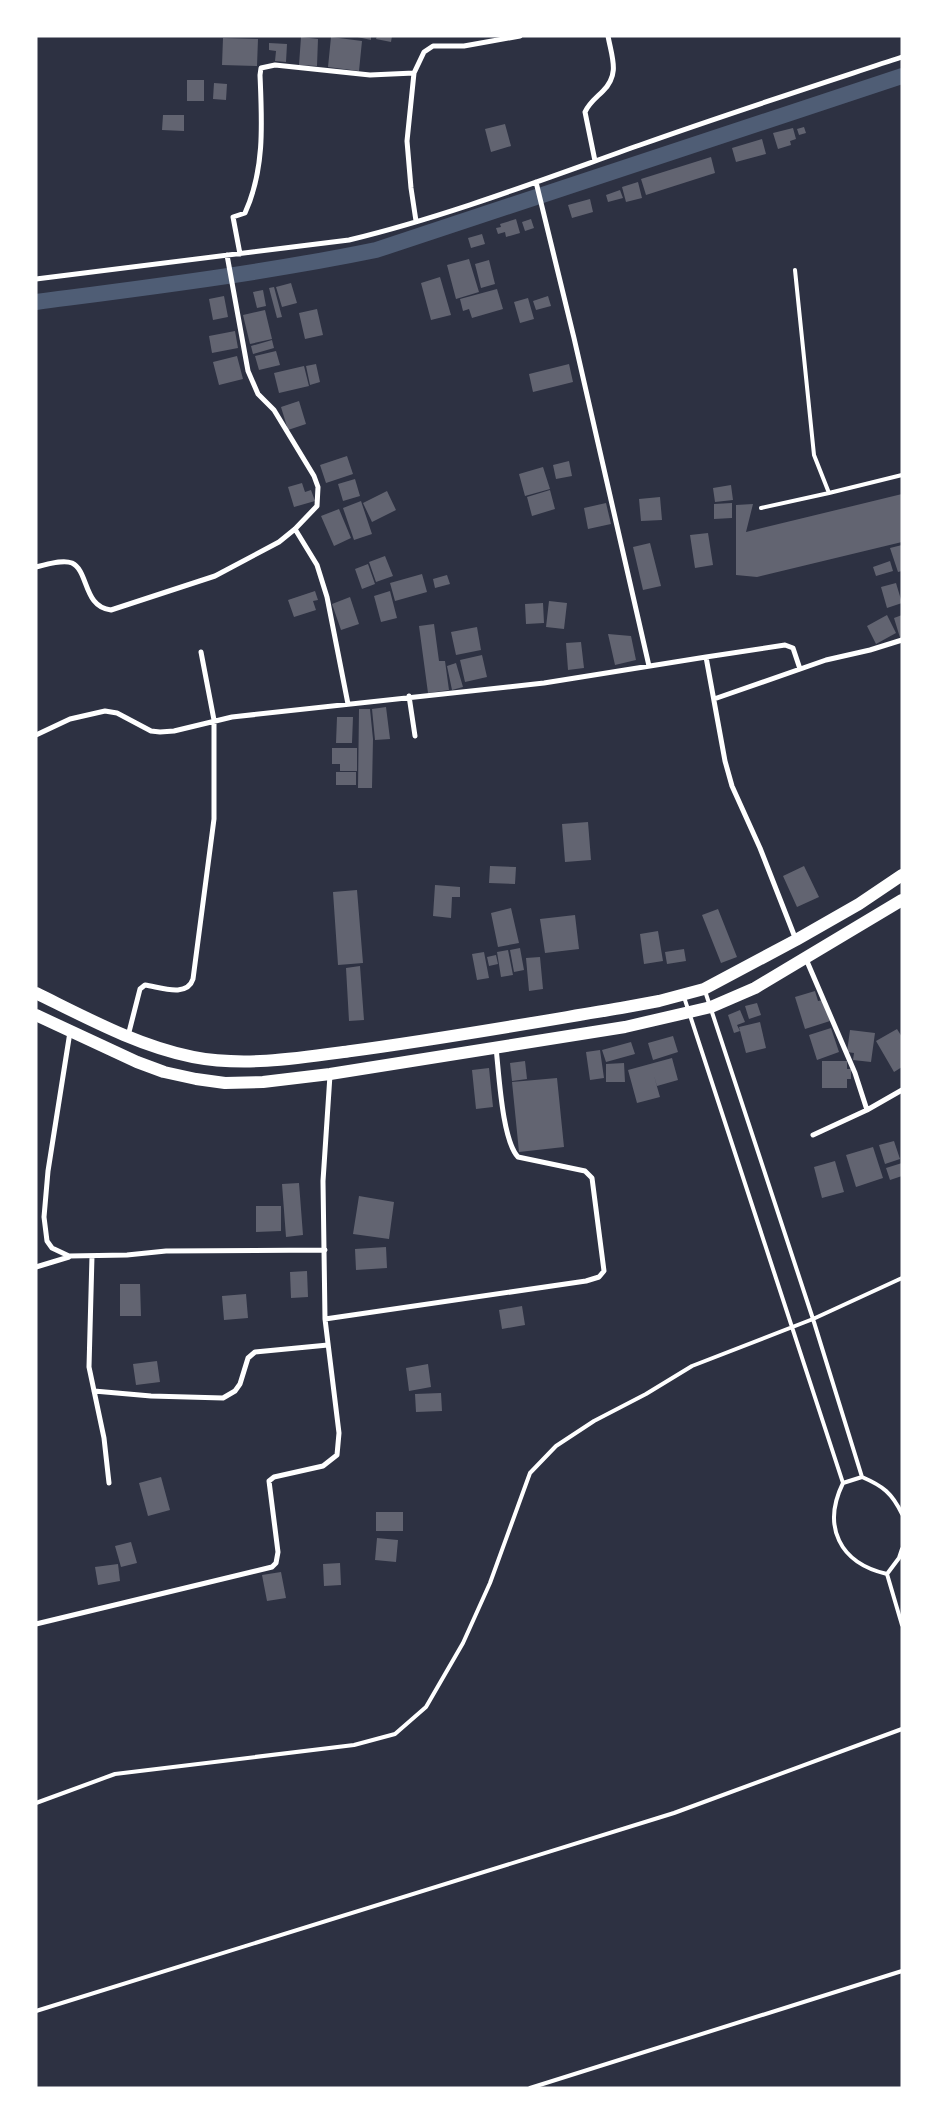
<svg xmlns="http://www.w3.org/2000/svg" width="938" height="2124" viewBox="0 0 938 2124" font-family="Literata,serif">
  <rect width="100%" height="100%" fill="#2d3142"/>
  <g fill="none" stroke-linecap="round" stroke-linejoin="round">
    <path stroke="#4f5d75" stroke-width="16" d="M36,302C150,287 264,273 376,250L902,76"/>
  </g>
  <path fill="#626471" d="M353,36H371V40Z
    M377,36H392L391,42L376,39Z
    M301,37L318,39L317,66L299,65Z
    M331,37L362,41L359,71L328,67Z
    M223,38L258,39L257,66L222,65Z
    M269,43L287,44L286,62L275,61L276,51L269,50Z
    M187,80H204V101H187Z
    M214,83L227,84L226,100L213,99Z
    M163,115H184V131L162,130Z
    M505,124L511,146L491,152L485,129Z
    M804,127L806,133L799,135L797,129Z
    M793,128L796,139L790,141L791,145L778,149L773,133Z
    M762,139L766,154L736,162L732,148Z
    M711,157L715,173L646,195L641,179Z
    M638,182L642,198L626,202L622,187Z
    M620,190L623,198L608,202L606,195Z
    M590,199L593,212L572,218L568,205Z
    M516,219L520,233L506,237L505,232L498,234L496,228L501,227L500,224Z
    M531,219L534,228L525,231L522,222Z
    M482,234L485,244L471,248L468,238Z
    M469,259L479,292L456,299L447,265Z
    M489,260L495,284L481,288L475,264Z
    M440,277L451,315L431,320L421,283Z
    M291,283L297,303L282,307L276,287Z
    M274,287L282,317L277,318L269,288Z
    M497,289L503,309L472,318L469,309L463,311L460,299Z
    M263,290L266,306L257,308L253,292Z
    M224,296L228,317L213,320L209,299Z
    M548,296L551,306L536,310L533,301Z
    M528,298L534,319L520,323L514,302Z
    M317,309L323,335L305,339L299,313Z
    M265,310L272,339L250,344L243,315Z
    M235,331L238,348L212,353L209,336Z
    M272,340L274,348L253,354L251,346Z
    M276,351L280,365L259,370L255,356Z
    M237,356L243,379L219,385L213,362Z
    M316,364L320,382L310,385L306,366Z
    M569,364L573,382L533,392L529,374Z
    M304,366L309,386L279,393L274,373Z
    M299,401L306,424L288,430L281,407Z
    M347,456L353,474L326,483L320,465Z
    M569,461L572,476L556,479L553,465Z
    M543,467L550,489L525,496L519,474Z
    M355,479L360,496L343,501L338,484Z
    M302,483L305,492L311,490L315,501L294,507L288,487Z
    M731,485L733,500L715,502L713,488Z
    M550,490L555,509L532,516L527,497Z
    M387,491L396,510L372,522L363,503Z
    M902,494V542L757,577L736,575V505L753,504L746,532Z
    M660,497L662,520L641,521L639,499Z
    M361,501L372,534L354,540L343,508Z
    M606,503L611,524L588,529L584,508Z
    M732,503V518L714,519V504Z
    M339,509L351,538L334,546L321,516Z
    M708,533L713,565L695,568L690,535Z
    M650,543L661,586L643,590L633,547Z
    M902,545V571L898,572L890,548Z
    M385,556L393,576L376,582L369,562Z
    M890,561L893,571L876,576L873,567Z
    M368,564L375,584L362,589L355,569Z
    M422,574L427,592L395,601L390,583Z
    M447,575L450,584L435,588L433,579Z
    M896,583L902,603L887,608L881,587Z
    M315,591L318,600L313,601L316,610L294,617L288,600Z
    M390,591L397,618L381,622L374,596Z
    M350,597L359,624L341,630L332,604Z
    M549,601L567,603L564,629L546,627Z
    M543,603L544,623L526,624L525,604Z
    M887,615L896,633L876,644L867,626Z
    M902,615V641H901L894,618Z
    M434,624L439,661H445L449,690L428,693L419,626Z
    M477,627L481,650L456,655L451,632Z
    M608,634L631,636L636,660L615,665Z
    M581,642L584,668L568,670L566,643Z
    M482,655L487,677L465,682L460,660Z
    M456,663L463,687L452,690L447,666Z
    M386,707L390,739L375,740L372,709Z
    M359,709H370L373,739L372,788H358Z
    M337,717H353L352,743H336Z
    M332,748H357V771H340V764H332Z
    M336,772H356V785H336Z
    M588,822L591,860L565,862L562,824Z
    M490,866L516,867L515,884L489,883Z
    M804,866L819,897L797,907L783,876Z
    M435,885L460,887V897H452L451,918L433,916Z
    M357,890L363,963L338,965L333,892Z
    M511,908L519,943L498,947L491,913Z
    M718,909L737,957L721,963L702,915Z
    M575,915L579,949L545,953L540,919Z
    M658,931L663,961L644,964L640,934Z
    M520,948L524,970L514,972L510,950Z
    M684,949L686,961L667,964L665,952Z
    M508,950L513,975L501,977L497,952Z
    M484,952L489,978L477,980L472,954Z
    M496,955L498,964L489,966L487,957Z
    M540,957L543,989L529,991L526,958Z
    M360,966L364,1020L349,1021L346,968Z
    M815,991L818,1001L823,1000L830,1021L805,1029L795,997Z
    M757,1003L761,1015L749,1019L745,1006Z
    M740,1010L745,1022L737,1025L740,1031L734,1033L728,1015Z
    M760,1022L766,1048L746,1053L739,1027Z
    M831,1028L839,1052L817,1060L809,1035Z
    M897,1029L902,1037V1067L894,1072L876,1041Z
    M850,1030L875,1033L871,1062L853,1060L854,1053L847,1052Z
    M673,1036L678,1052L653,1060L648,1043Z
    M631,1042L635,1054L606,1062L602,1050Z
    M600,1050L604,1078L590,1080L586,1052Z
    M672,1058L678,1080L657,1086L654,1076L660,1097L637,1103L628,1070Z
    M525,1061L527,1079L512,1081L510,1063Z
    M822,1061H847V1069H851V1079H847V1088H822Z
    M624,1063L625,1082H606V1064Z
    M489,1068L493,1107L476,1109L472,1070Z
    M557,1078L564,1147L519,1152L512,1082Z
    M894,1141L900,1159L885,1164L879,1145Z
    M873,1147L883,1178L856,1187L846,1155Z
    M835,1161L844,1192L822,1198L814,1167Z
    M902,1163V1176L890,1180L886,1168Z
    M299,1183L303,1235L286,1237L282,1184Z
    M359,1196L394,1202L389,1239L353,1234Z
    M256,1206H281V1231L256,1232Z
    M386,1247L387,1268L356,1270L355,1249Z
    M307,1271L308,1297L291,1298L290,1272Z
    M120,1284H140L141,1316H120Z
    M246,1294L248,1318L224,1320L222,1296Z
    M522,1306L525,1325L502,1329L499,1310Z
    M157,1361L160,1382L136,1385L133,1364Z
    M428,1364L431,1387L409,1391L406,1368Z
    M441,1393L442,1411L416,1412L415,1394Z
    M161,1477L170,1510L148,1516L139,1483Z
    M376,1512H403V1531H376Z
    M377,1538L398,1540L396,1562L375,1560Z
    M131,1542L137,1563L121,1567L115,1546Z
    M340,1563L341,1585L324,1586L323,1564Z
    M118,1564L120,1581L98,1585L95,1567Z
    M281,1572L286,1598L267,1601L262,1575Z"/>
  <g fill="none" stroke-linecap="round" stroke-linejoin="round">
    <path stroke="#fff" stroke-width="4" d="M795,270L814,455L829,493L902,475
      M761,508L829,493
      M705,991L813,1319L862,1477
      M684,997L843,1483C822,1526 839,1563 887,1574
      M843,1483L862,1477C883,1486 892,1493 902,1514
      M887,1574L902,1625
      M887,1574L899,1558L902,1549
      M36,1803L115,1774L354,1745L395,1734L426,1707L463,1643L490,1583L530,1473L556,1446L594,1421L646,1394L692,1366L813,1319L902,1278
      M36,2011L674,1813L902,1729
      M530,2088L902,1971"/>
    <path stroke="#fff" stroke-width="5" d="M595,161L585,112C589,103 596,98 603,91C620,74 612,58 608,36
      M536,182L574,338L649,666
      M416,221L411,188L407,141L414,73L424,52L433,46H464L520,36
      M240,254L233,217L245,213C265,169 262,122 260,75L261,68L275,65L370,75L414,73
      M36,279L349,240C448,216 544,179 640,145C727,114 814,86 902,57
      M295,529L317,565L327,597L348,704
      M36,567C46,565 62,559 72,563C89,571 83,607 111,610L215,576L279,542L295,529L317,506L318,487L314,476L274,410L258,394L248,371L227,255
      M706,657L785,645L793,648L800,669
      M409,696L415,736
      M714,699L826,660L870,650L902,640
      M36,735L70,719L105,711L117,713L151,731L160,732L174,731L232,717L544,683L706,657L725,761L732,786L760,848L796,940
      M806,959L855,1073L867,1110
      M70,1032L48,1171L44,1217L47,1241L52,1248L69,1256L127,1255L166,1251L325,1250
      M128,1036L140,989L145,985C160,987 187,998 193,979L214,819V720L201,652
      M813,1135L867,1110L902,1090
      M92,1256L89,1367L104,1438L109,1483
      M36,1267L69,1257
      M325,1319L586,1281L599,1277L604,1271L592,1178L585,1171L518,1157C502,1140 499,1073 496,1048
      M94,1391L151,1396L223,1398L235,1391L240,1384L248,1358L255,1352L328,1345
      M36,1624L272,1567L276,1563L278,1552L269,1481L274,1477L323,1466L337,1455L339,1433L325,1319L323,1181L330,1075"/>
    <path stroke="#fff" stroke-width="12" d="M36,993C87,1018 138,1046 193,1057C245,1067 300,1058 351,1051C441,1039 531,1023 621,1008L659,1001L704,989L796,940L859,904L902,875
      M36,1015L137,1062L164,1072L196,1079L225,1083L263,1082L330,1074L625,1027L711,1007L755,988L902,900"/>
  </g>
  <rect width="938" height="2124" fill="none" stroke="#ffffff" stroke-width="75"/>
</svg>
